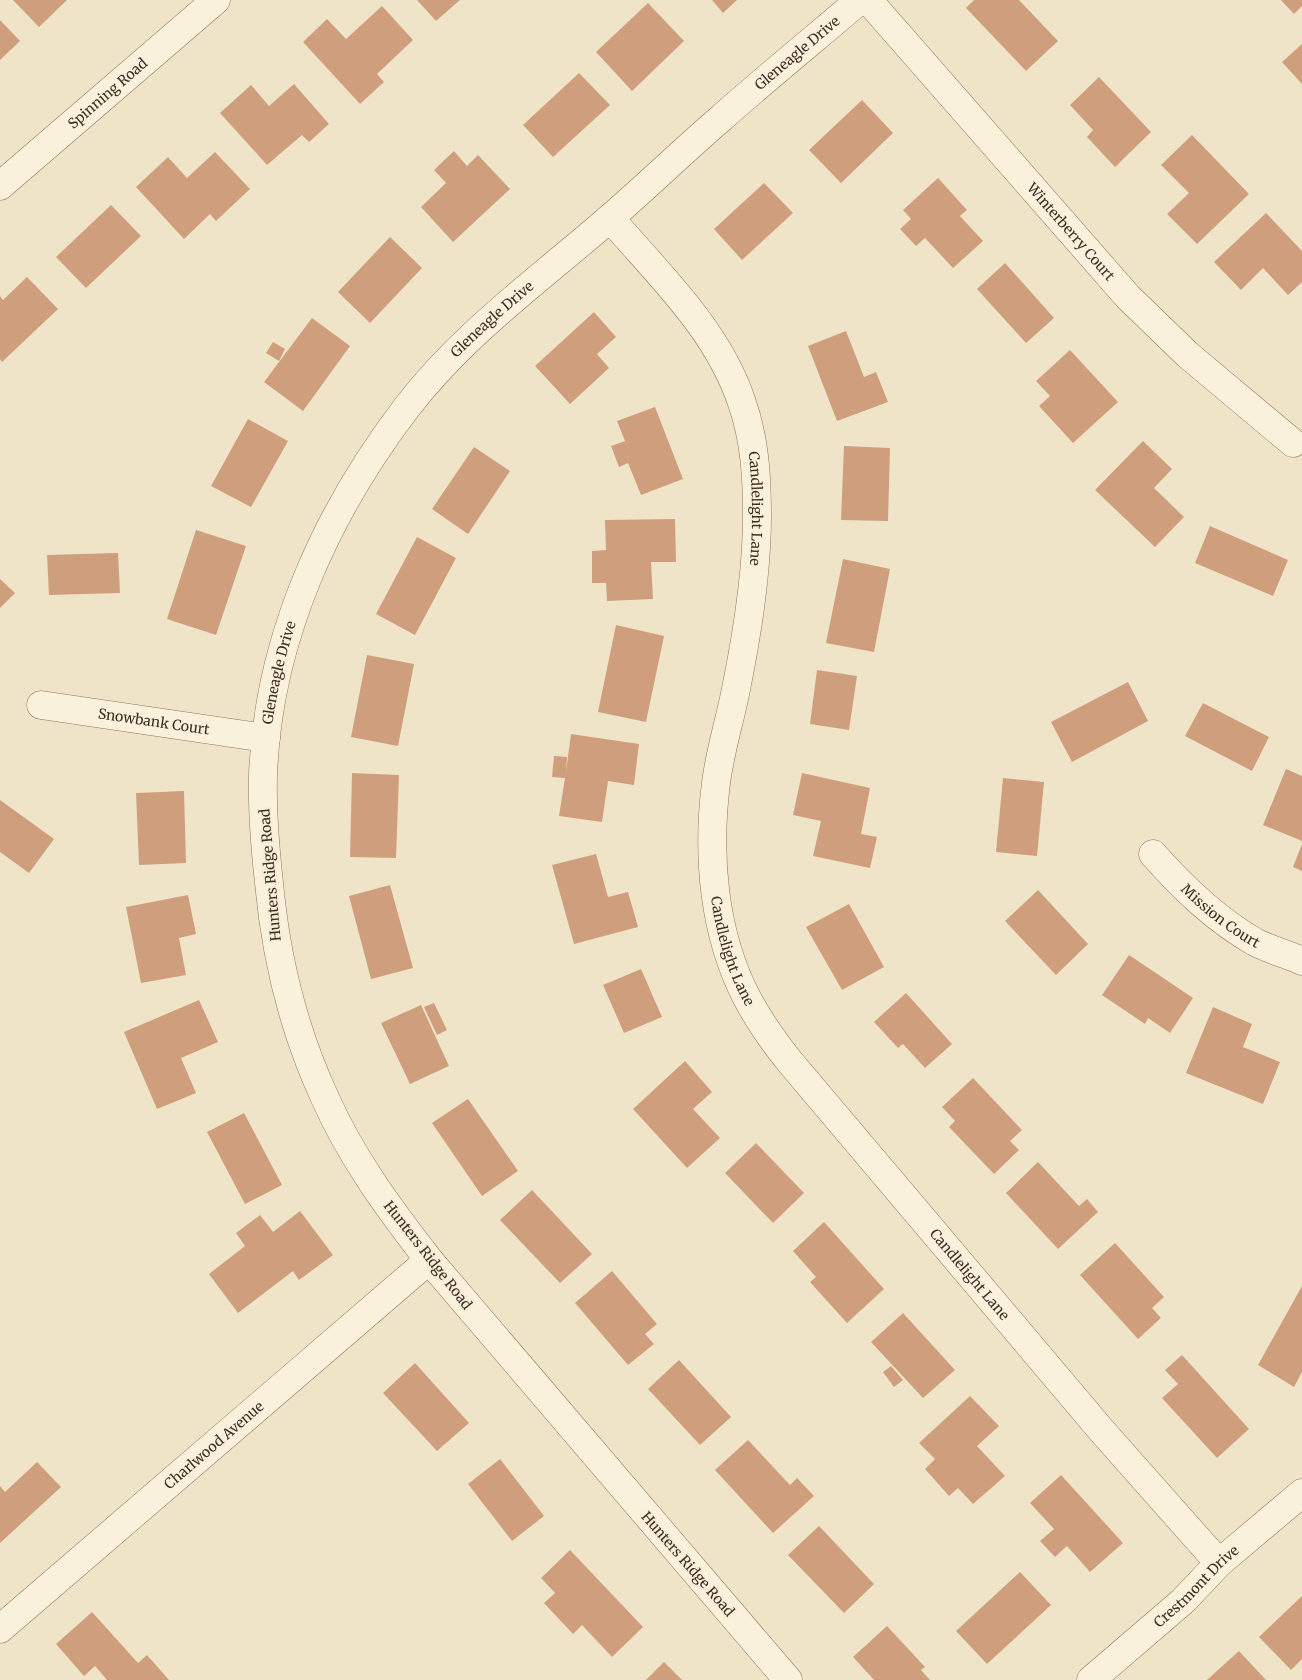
<svg xmlns="http://www.w3.org/2000/svg" width="1302" height="1680" viewBox="0 0 1302 1680" font-family="Merriweather,serif">
  <rect width="100%" height="100%" fill="#f0e4c8"/>
  <path fill="#cf9f7d" d="M13,0H67L39,27Z
    M417,0H460L436,21Z
    M712,0H737L723,13Z
    M974,0H1019L1058,41L1026,71L966,8Z
    M1281,0H1302V6L1294,14Z
    M648,3L684,41L632,91L596,52Z
    M382,6L413,40L377,74L384,82L360,104L303,42L327,19L346,39Z
    M0,20L20,41L0,60Z
    M1302,44V84L1282,62Z
    M579,73L610,105L553,157L523,125Z
    M1099,77L1151,132L1115,167L1087,137L1093,130L1070,105Z
    M294,84L329,124L309,142L302,135L267,165L220,113L251,85L269,106Z
    M862,100L893,133L841,183L809,150Z
    M1192,135L1249,194L1197,244L1167,214L1189,193L1161,165Z
    M454,151L467,166L478,155L510,189L453,242L421,207L446,183L434,170Z
    M215,152L250,189L216,221L210,214L184,239L136,187L168,157L187,178Z
    M938,178L967,210L960,216L983,241L953,268L925,238L916,246L900,229L911,219L903,210Z
    M764,183L793,213L742,260L714,229Z
    M111,205L141,236L86,288L56,257Z
    M1266,213L1302,251V282L1288,295L1263,268L1241,290L1214,262Z
    M390,237L422,268L370,323L338,292Z
    M1005,263L1054,318L1026,343L977,289Z
    M27,277L58,309L2,362L0,359V296L3,300Z
    M594,312L616,337L597,354L609,368L570,404L535,366Z
    M312,318L350,346L303,411L264,382Z
    M846,331L864,377L876,372L888,402L837,421L808,346Z
    M273,342L285,349L279,361L266,353Z
    M1070,350L1118,402L1073,443L1039,406L1050,396L1036,381Z
    M655,407L683,479L641,495L628,463L619,467L611,446L625,441L617,421Z
    M248,419L288,441L251,507L211,486Z
    M1143,441L1172,469L1154,488L1184,517L1155,547L1095,490Z
    M844,446L890,448L888,521L841,520Z
    M474,447L510,471L468,534L432,509Z
    M675,519L676,562H651L653,599L607,601L606,583H592V551L606,550L605,520Z
    M1210,526L1288,560L1273,596L1195,563Z
    M196,530L246,546L216,635L167,619Z
    M417,537L456,558L415,635L376,614Z
    M118,553L120,593L49,595L47,555Z
    M843,559L890,569L874,652L826,643Z
    M0,579L15,593L0,608Z
    M616,625L664,636L646,722L598,712Z
    M367,655L414,664L398,746L351,737Z
    M817,670L857,676L849,730L810,724Z
    M1128,682L1148,721L1072,762L1051,722Z
    M1203,703L1269,737L1252,771L1185,736Z
    M571,734L639,744L634,785L608,781L602,822L559,816L565,778L552,777L554,756L567,757L566,772Z
    M1286,769L1302,776V841L1263,825Z
    M352,773L399,775L396,858L350,857Z
    M802,773L870,788L861,834L877,837L870,868L813,856L821,821L793,815Z
    M1003,778L1044,782L1037,856L996,852Z
    M184,791L186,863L139,865L136,793Z
    M0,800L54,839L29,873L0,852Z
    M1302,844V871L1293,867Z
    M596,854L608,897L628,892L638,927L574,944L552,865Z
    M390,885L413,968L371,979L349,896Z
    M1038,890L1088,944L1056,975L1005,921Z
    M188,895L196,934L179,938L186,975L141,983L126,907Z
    M849,904L884,967L842,990L806,927Z
    M1129,955L1193,998L1170,1033L1148,1018L1145,1024L1102,995Z
    M641,969L662,1017L624,1033L603,985Z
    M906,993L952,1044L925,1068L903,1044L898,1048L874,1022Z
    M199,1000L218,1042L181,1058L196,1093L157,1109L124,1032Z
    M434,1003L447,1030L437,1035L424,1007Z
    M421,1005L449,1066L410,1084L381,1023Z
    M1213,1007L1252,1024L1243,1047L1280,1062L1263,1104L1186,1073Z
    M685,1061L712,1092L693,1109L720,1138L687,1168L633,1109Z
    M973,1078L1022,1130L1010,1141L1019,1150L994,1174L949,1127L955,1121L942,1107Z
    M468,1099L518,1171L482,1196L432,1123Z
    M244,1113L282,1185L245,1204L207,1132Z
    M756,1143L804,1193L773,1223L725,1173Z
    M1038,1162L1079,1206L1087,1199L1098,1212L1058,1249L1006,1193Z
    M532,1190L592,1254L560,1283L500,1220Z
    M300,1211L333,1255L299,1280L293,1271L238,1313L209,1274L245,1246L236,1233L260,1215L273,1232Z
    M824,1222L884,1289L847,1323L810,1282L816,1277L793,1251Z
    M1115,1243L1164,1297L1152,1308L1161,1318L1138,1339L1080,1275Z
    M612,1271L657,1324L645,1334L654,1344L628,1365L575,1303Z
    M1302,1286V1372L1294,1387L1258,1365Z
    M903,1313L955,1370L923,1398L871,1342Z
    M1182,1355L1249,1429L1217,1458L1162,1398L1178,1384L1165,1370Z
    M679,1360L731,1417L700,1445L648,1389Z
    M415,1363L469,1423L437,1451L383,1393Z
    M891,1366L903,1380L894,1387L883,1372Z
    M970,1396L999,1426L977,1446L1005,1476L973,1504L958,1488L949,1496L925,1469L935,1459L919,1443Z
    M748,1440L790,1485L797,1478L814,1496L773,1533L715,1470Z
    M500,1459L544,1516L512,1541L468,1484Z
    M37,1462L61,1487L0,1543V1486L5,1492Z
    M1061,1475L1123,1543L1090,1572L1067,1546L1055,1557L1040,1541L1054,1529L1030,1503Z
    M819,1526L874,1584L844,1613L788,1555Z
    M570,1550L643,1627L612,1657L582,1625L573,1634L544,1603L555,1593L541,1578Z
    M1020,1572L1051,1605L987,1664L956,1631Z
    M1302,1596V1659L1291,1670L1259,1637Z
    M92,1612L138,1663L147,1655L169,1680H107L95,1666L84,1676L56,1644Z
    M887,1626L925,1667L921,1670L930,1680H874L853,1657Z
    M1239,1651L1266,1680H1207Z
    M664,1662L682,1680H646Z"/>
  <g fill="none" stroke-linecap="round" stroke-linejoin="round">
    <g stroke="#8d765c" stroke-width="29">
      <g id="minor">
        <path id="s1" d="M868,0L1128,297L1188,355L1293,443"/>
        <path id="s2" d="M0,186L216,0"/>
        <path id="s3" d="M610,218C659,275 718,330 742,403C755,440 757,478 757,516C757,572 748,629 737,684C731,717 720,750 716,783C707,854 713,933 747,998C759,1021 774,1042 790,1062L1102,1431L1219,1563"/>
        <path id="s4" d="M41,705L266,738"/>
        <path id="s5" d="M1153,854C1183,888 1215,919 1255,942C1270,950 1287,954 1302,961"/>
        <path id="s6" d="M0,1629L429,1260"/>
        <path id="s7" d="M788,1680L429,1260C390,1210 351,1157 325,1098C293,1029 276,959 269,883C265,847 262,811 263,775C268,640 326,513 407,407C464,333 540,279 610,218C647,186 682,152 719,120C765,79 813,40 860,0"/>
        <path id="s8" d="M1091,1680L1183,1601L1219,1563L1302,1493"/>
      </g>
    </g>
    <use href="#minor" stroke="#faf1dc" stroke-width="28"/>
  </g>
  <g text-anchor="middle" dominant-baseline="central" stroke-width="4.5" stroke-linejoin="round" paint-order="stroke">
    <g font-size="14" fill="#3d2e20" stroke="#f7eed8">
      <text stroke="none"><textPath href="#s7" startOffset="2006">Gleneagle Drive</textPath></text>
      <text stroke="none"><textPath href="#s2" startOffset="142">Spinning Road</textPath></text>
      <text stroke="none"><textPath href="#s1" startOffset="308">Winterberry Court</textPath></text>
      <text stroke="none"><textPath href="#s7" startOffset="1601">Gleneagle Drive</textPath></text>
      <text stroke="none"><textPath href="#s3" startOffset="336">Candlelight Lane</textPath></text>
      <text stroke="none"><textPath href="#s7" startOffset="1181">Gleneagle Drive</textPath></text>
      <text stroke="none"><textPath href="#s4" startOffset="114">Snowbank Court</textPath></text>
      <text transform="translate(270 875) rotate(-95)">Hunters Ridge Road</text>
      <text stroke="none"><textPath href="#s5" startOffset="92">Mission Court</textPath></text>
      <text stroke="none"><textPath href="#s3" startOffset="785">Candlelight Lane</textPath></text>
      <text transform="translate(428 1255) rotate(52)">Hunters Ridge Road</text>
      <text stroke="none"><textPath href="#s3" startOffset="1190">Candlelight Lane</textPath></text>
      <text stroke="none"><textPath href="#s6" startOffset="282">Charlwood Avenue</textPath></text>
      <text transform="translate(688 1564) rotate(49)">Hunters Ridge Road</text>
      <text stroke="none"><textPath href="#s8" startOffset="141">Crestmont Drive</textPath></text>
    </g>
  </g>
</svg>
